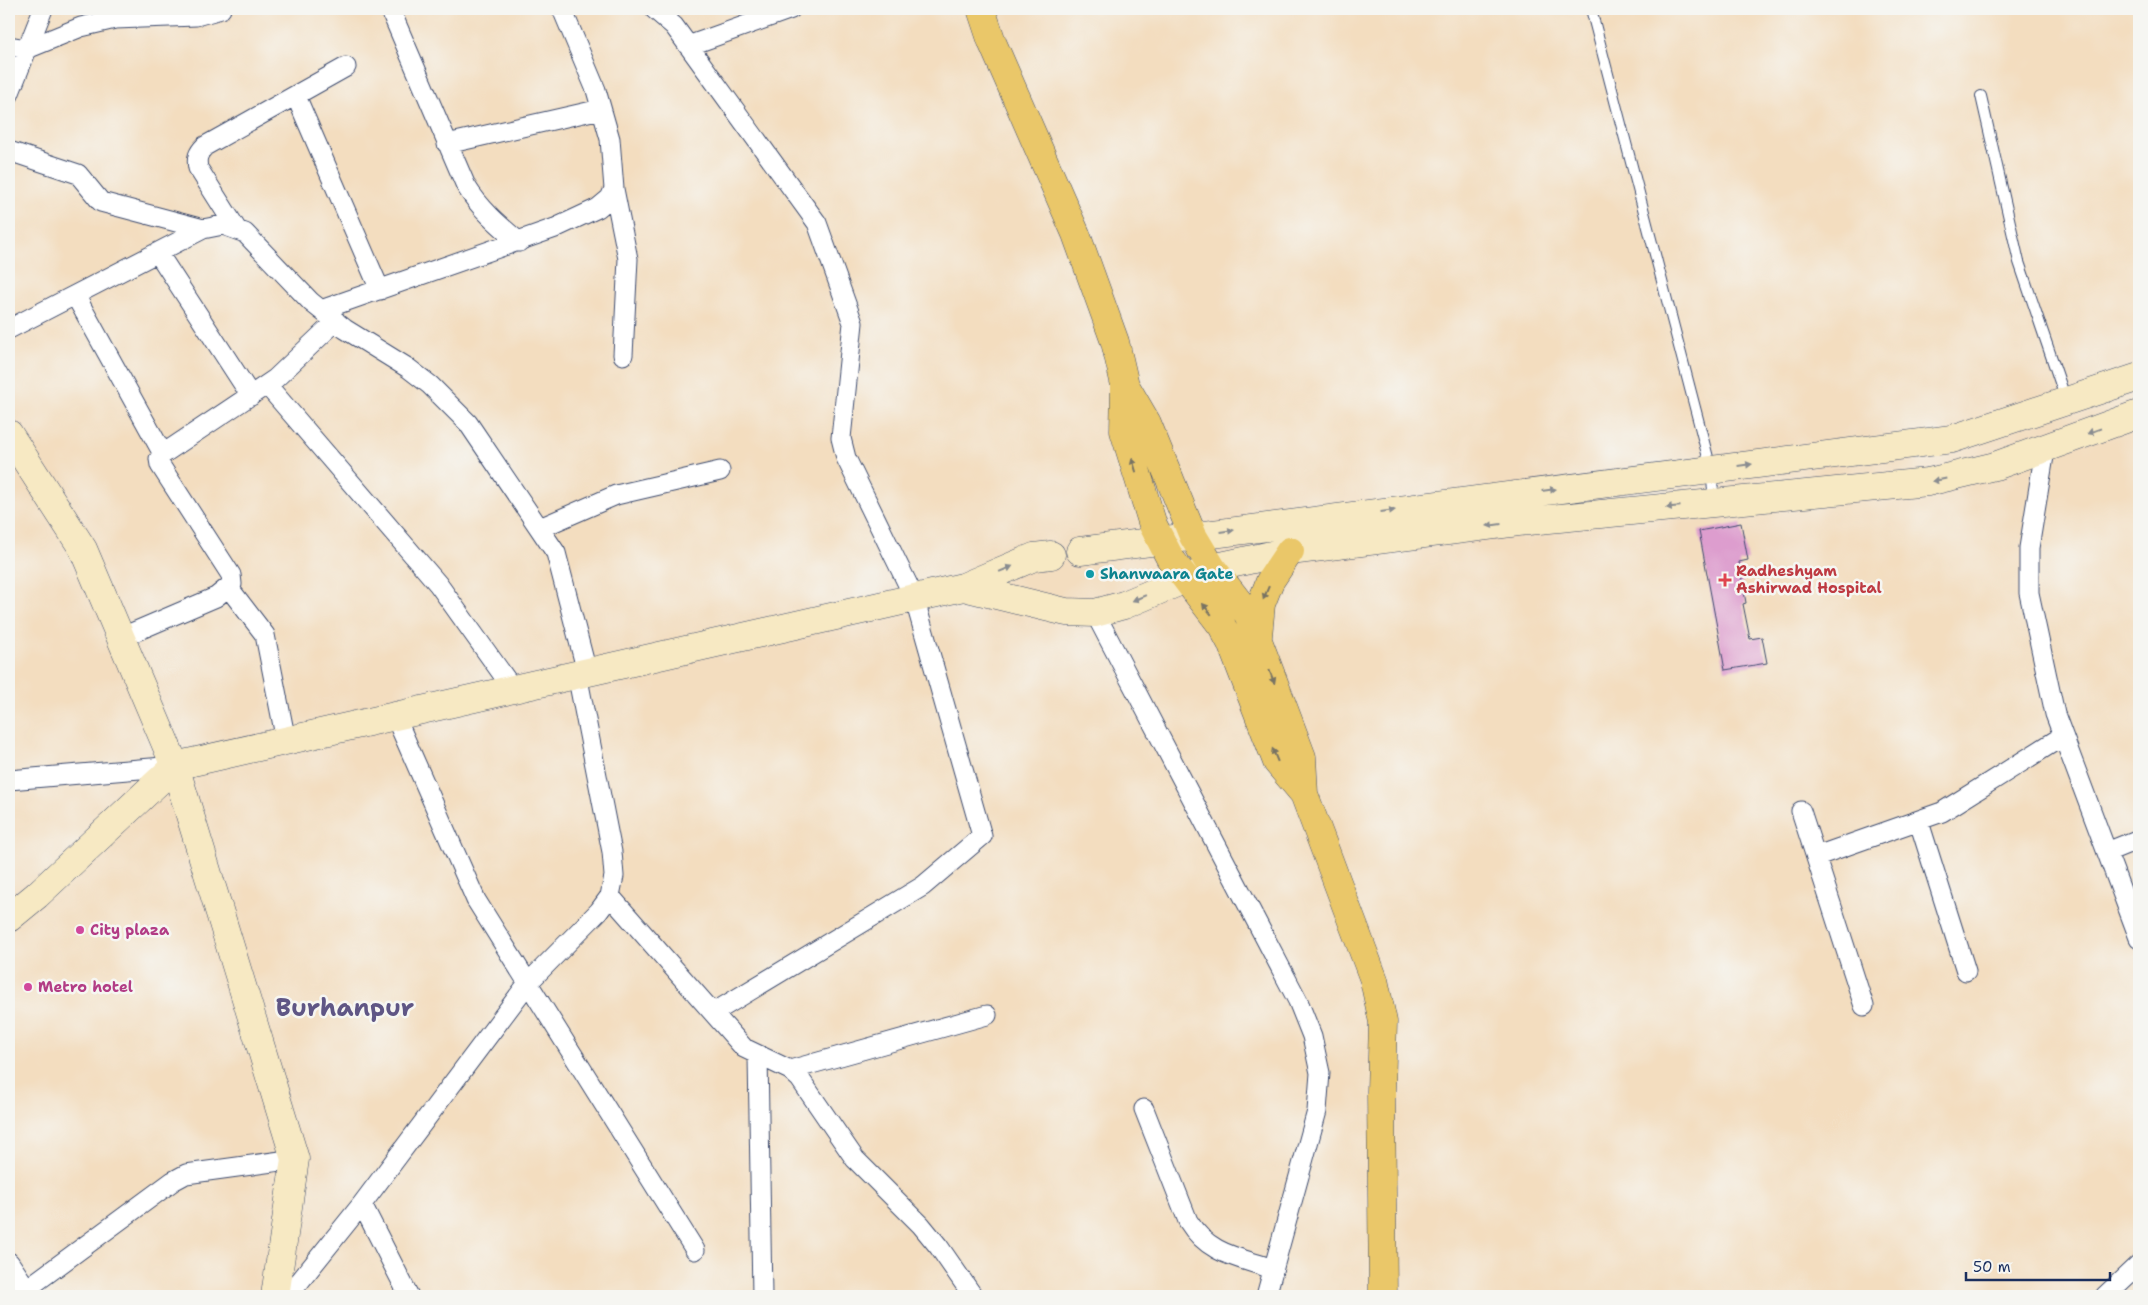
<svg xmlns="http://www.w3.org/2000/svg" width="2148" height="1305" viewBox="0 0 2148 1305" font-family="'Shantell Sans',sans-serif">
  <rect width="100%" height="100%" fill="#f6f6f2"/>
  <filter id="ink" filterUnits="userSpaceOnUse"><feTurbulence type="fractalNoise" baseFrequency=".02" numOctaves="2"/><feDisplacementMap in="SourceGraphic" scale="10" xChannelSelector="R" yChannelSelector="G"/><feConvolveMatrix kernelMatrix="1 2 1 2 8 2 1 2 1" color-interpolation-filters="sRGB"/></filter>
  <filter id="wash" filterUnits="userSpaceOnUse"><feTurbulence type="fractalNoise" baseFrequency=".0096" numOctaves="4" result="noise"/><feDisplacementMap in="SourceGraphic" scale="20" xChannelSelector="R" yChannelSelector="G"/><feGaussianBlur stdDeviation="1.12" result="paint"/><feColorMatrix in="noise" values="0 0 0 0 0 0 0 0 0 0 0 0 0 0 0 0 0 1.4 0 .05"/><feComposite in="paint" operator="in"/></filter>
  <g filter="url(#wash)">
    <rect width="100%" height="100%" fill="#f3ddbf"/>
    <g id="blocks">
      <path fill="#dd9dce" d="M1741,523L1748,560L1739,562L1746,603L1743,604L1750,639L1762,637L1767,663L1725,670L1699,531Z"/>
    </g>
  </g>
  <g filter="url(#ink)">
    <use href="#blocks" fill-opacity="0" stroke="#3b496d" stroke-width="1"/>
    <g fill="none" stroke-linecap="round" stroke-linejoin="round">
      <g stroke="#3b496d" stroke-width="12">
        <path id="lane" d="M1591,9L1711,469L1714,502
          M1981,96L2019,262L2066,400"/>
      </g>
      <g stroke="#3b496d" stroke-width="21">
        <path id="street" d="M390,9L466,186C480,209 499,225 519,242
          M654,9L674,26L817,223L853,323L841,438L846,458L914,597L982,836L923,886L713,1013
          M9,46L27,49L81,27L115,19L196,16L221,9
          M688,46L791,9
          M9,95L43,9
          M296,96L380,290
          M447,144L601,109
          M9,151L78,174L101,202L203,229
          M614,189L628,259L623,355
          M236,228L198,168C196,158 198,153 205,146L346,67
          M158,253L251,396
          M75,295L163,454
          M321,310L555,228L598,208L610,198L614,189L610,139L596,90L562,9
          M9,329L203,229L223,225L245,233L311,302L345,329L408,368L430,385L468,423L556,553L587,672
          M267,385L438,584L513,689
          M2045,450L2029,548V593L2055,714L2139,938
          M540,528L616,495L720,471
          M229,588L265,635L286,741
          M1095,613L1298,1001L1312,1036L1320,1073L1317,1111L1266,1296
          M120,638L216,597L232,584L231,575L160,465L159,459L163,454L275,379L336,321
          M395,716L476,900L695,1250
          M9,780L175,766
          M1801,811L1864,1006
          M1919,822L1966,971
          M2107,852L2139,839
          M1817,856L1942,812L2063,736
          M610,896L744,1048L790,1070L800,1079L855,1159L921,1225L939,1247L973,1296
          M758,1056L762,1296
          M790,1070L987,1015
          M1144,1109L1188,1221C1209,1255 1238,1257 1273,1269
          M362,1204L409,1296
          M9,1262L27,1289
          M17,1296L173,1181L186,1174L295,1159
          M288,1296L362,1204L528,983L599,911L610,896L614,876L612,852L577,674
          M2105,1296L2139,1264"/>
      </g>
      <g stroke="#3b496d" stroke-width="29">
        <path id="secondary" d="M9,434L83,549L175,766L295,1159L275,1296
          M1080,551L1952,439L2139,377
          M963,587L1066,612L1095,613L1124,605L1212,568L1290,551L1518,522L1928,482L1995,466L2139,414
          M9,918L37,895L175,766L963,587L1034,557L1051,555"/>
      </g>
      <g stroke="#3b496d" stroke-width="29">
        <path id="highway" d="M981,9L992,42L1076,234L1115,342L1125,385L1124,431L1153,525L1170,558L1222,626L1231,643L1277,762L1304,794
          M1125,385L1147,423L1193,536L1212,568L1248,614L1302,757L1304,794L1374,980L1383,1022L1381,1091L1383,1296
          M1258,636L1261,604L1270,581L1290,551"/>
      </g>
      <use href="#lane" stroke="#fff" stroke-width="10"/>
      <use href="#street" stroke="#fff" stroke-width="19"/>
      <use href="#secondary" stroke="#f7e9c3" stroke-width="28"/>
      <use href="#highway" stroke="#eac769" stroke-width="28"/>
    </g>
    <defs><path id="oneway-solid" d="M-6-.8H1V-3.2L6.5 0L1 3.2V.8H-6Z" transform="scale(1.25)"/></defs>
    <g fill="#898c90">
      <use href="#oneway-solid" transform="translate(2094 431) rotate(159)"/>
      <use href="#oneway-solid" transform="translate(1745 465) rotate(-7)"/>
      <use href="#oneway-solid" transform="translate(1939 480) rotate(169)"/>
      <use href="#oneway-solid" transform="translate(1549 490) rotate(-7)"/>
      <use href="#oneway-solid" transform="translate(1673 507) rotate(175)"/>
      <use href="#oneway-solid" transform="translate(1388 511) rotate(-7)"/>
      <use href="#oneway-solid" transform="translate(1494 525) rotate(173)"/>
      <use href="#oneway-solid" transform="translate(1227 531) rotate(-7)"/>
      <use href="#oneway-solid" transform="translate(1006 569) rotate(-23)"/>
      <use href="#oneway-solid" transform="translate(1139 598) rotate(157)"/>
    </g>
    <g fill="#787363">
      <use href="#oneway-solid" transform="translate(1134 465) rotate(-107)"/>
      <use href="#oneway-solid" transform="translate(1266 593) rotate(113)"/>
      <use href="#oneway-solid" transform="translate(1207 609) rotate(-129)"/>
      <use href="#oneway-solid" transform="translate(1272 677) rotate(69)"/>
      <use href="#oneway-solid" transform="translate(1275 755) rotate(-112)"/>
    </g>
  </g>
  <circle fill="#0f9aa8" stroke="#f6f6f2" stroke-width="2" cx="1090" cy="574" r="5"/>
  <path fill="#e0444e" stroke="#f6f6f2" stroke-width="2" d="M1722.5 572.5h5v5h5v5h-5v5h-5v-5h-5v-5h5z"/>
  <g fill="#d1479c" stroke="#f6f6f2" stroke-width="2">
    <circle cx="80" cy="930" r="5"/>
    <circle cx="28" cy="987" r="5"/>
  </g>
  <g text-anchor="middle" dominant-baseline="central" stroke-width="5" stroke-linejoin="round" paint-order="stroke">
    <g font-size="15" font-weight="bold" fill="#be3a42" stroke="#f6f6f2" text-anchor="start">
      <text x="1736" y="571">Radheshyam<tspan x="1736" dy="17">Ashirwad Hospital</tspan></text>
    </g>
    <g font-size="15" font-weight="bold" fill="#0d838f" stroke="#f6f6f2" text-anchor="start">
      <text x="1100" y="574">Shanwaara Gate</text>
    </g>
    <g font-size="15" font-weight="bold" fill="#b23c85" stroke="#f6f6f2" text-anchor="start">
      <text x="90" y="930">City plaza</text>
      <text x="38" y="987">Metro hotel</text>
    </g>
    <g font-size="25" font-weight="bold" fill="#5f5685" stroke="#f6f6f2">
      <text x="345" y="1007">Burhanpur</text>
    </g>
  </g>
  <rect width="2148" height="1305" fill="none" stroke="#f6f6f2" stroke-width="30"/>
  <path d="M1966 1272v8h144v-8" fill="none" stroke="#1b2f5e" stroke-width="2.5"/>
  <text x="1973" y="1272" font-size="15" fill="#1b2f5e" stroke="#f6f6f2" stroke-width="4" paint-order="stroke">50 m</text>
</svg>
